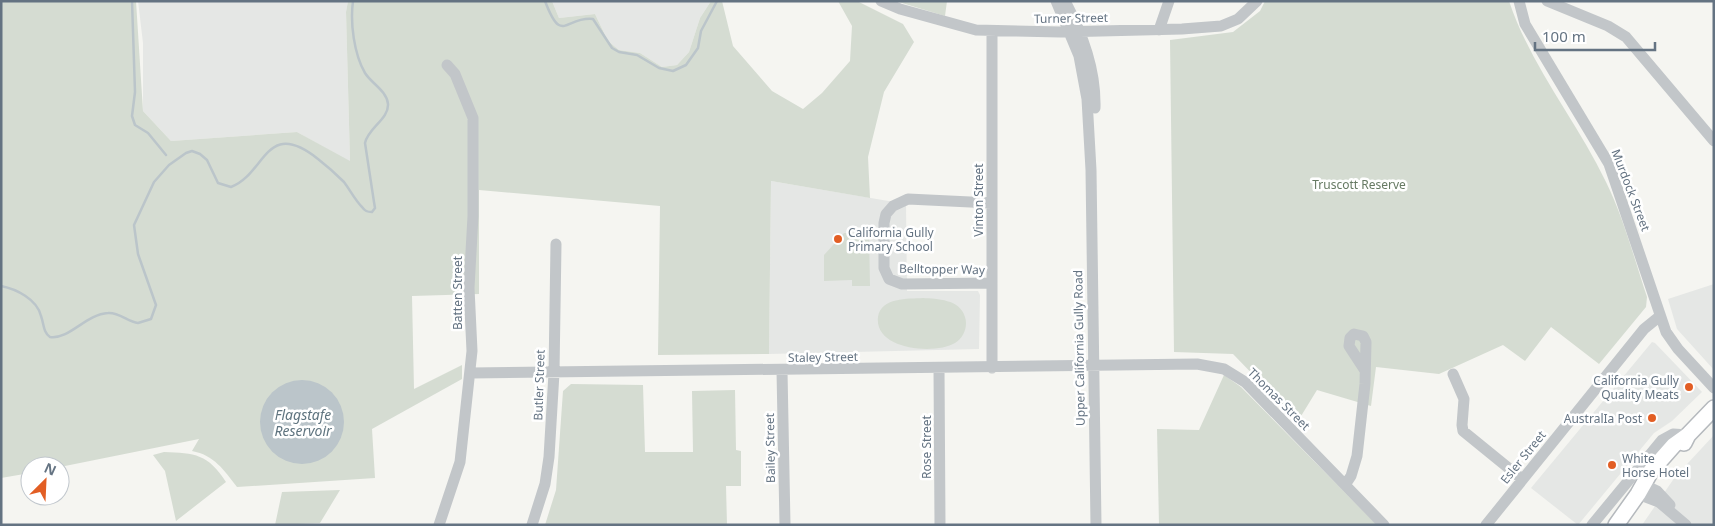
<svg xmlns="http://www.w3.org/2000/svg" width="1715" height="526" viewBox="0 0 1715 526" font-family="'Noto Sans',sans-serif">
  <rect width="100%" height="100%" fill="#f5f5f1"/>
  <path fill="#e5e7e5" d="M138,1H348L346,12L350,162L297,132L171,141L143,111V43Z
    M552,1H711L700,18L689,52L677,65L662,67L640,53L619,50L608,41L595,14L559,18Z
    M771,181L906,204L907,291H978L980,295L979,349L769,354Z
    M1714,284V370L1677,329L1668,299Z
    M1652,342L1655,343L1702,392L1672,421L1654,433L1578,525L1531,488Z
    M1714,435V525H1642L1675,477Z"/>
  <path fill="#d5dcd2" d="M1,1H136L143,111L171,141L297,132L350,161L346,12L348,1H552L559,18L595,14L608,41L619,50L640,53L662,67L677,65L689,52L700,18L711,1H722L733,46L772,91L803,109L822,93L850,61L852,26L838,1H857L903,24L914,42L884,92L868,157L870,198L771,181L769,354L658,355L660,206L479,190V294L412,296L414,389L462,365V379L372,429L375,478L237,487C224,470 214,455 192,451L199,439L60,467L30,466V473L1,478Z
    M894,1H947L945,16L902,3Z
    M1265,1H1509C1531,67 1577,121 1606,182C1623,216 1635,261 1647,297L1646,307L1599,364L1551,327L1525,361L1503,345L1439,374L1376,367L1371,406L1317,390L1298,421L1233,354L1174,352L1170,40L1233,32L1260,11Z
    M844,233H869L870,286H852V280L824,281V255Z
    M923,298C937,299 960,299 965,317C968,326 964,338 955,343C935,355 874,350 878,317C881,297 908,299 923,298Z
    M1224,375L1241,387L1377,525H1159L1157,429L1199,430Z
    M571,384L643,385L645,452H693L692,391L735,390L736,450L741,451V486H726L727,525H545L556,490L563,391Z
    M164,452C195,453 208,454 226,482L176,521L165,471L153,455Z
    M340,490L320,523L275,525L282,492Z"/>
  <path fill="#bbc5ca" d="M260 422a42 42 0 1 1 84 0a42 42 0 1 1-84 0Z"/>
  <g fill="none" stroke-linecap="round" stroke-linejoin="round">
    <path stroke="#bbc5ca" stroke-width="2.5" d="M132,1L135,92L132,116L135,125L148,133L166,155
      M545,1C562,46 565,16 593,19L612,48L619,52L637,55L659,68L673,71L686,65L698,48L701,31L717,1
      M1,286C16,289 37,299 41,316C44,324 43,332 50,337C69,340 86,314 108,313C119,312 128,322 138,323L151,319L156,305L138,254L134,225L154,182L169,165L186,153L192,151L200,154L207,160L218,183L231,187C266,174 265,117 318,159C327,166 336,174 344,182C350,190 355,200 362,207C365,211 367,212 372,212L375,208L374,202L365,143C368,128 389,119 388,104C387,91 371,83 365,73C354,54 350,23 353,1"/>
    <g stroke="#b5b9bd" stroke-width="18">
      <path id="major" d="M1684,443L1688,435L1714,408
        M1616,525L1638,494L1651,471L1674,445L1688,435"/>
    </g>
    <path stroke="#c2c6c9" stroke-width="11" d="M881,1L900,9L976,30L1060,32L1182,29L1221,26L1238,19L1257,1
      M1056,1L1079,56L1087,99L1091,170L1096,525
      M1065,1C1083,35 1096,70 1095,108
      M1519,1L1525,24L1609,164L1666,332L1678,349L1714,388
      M1547,1L1608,26L1626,37L1714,141
      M1159,30L1169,1
      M992,32V368
      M991,203L908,199L893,206L886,214L884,223V268L889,279L902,284L992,283
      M939,369L940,525
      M782,371L785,525
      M471,373L1197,364L1224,369L1245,382L1384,525
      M1453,374L1464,399L1462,425L1463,431L1522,479
      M1642,484L1657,491L1670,505
      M1345,485L1351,476L1357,456L1365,384L1366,342L1363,336L1354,334L1350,338L1349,346L1364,369
      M1638,494L1659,502L1686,525
      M439,525L460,462L472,351L469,288L473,216V118L455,74L447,65
      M532,525L545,484L549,457L554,373L556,244
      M1486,525L1644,329L1660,316
      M1592,525L1662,440L1673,434L1688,435"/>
    <use href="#major" stroke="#fff" stroke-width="15"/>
  </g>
  <g fill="#e25e24" stroke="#fff" stroke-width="2">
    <circle cx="838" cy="239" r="5"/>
    <circle cx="1689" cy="387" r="5"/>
    <circle cx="1652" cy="418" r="5"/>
    <circle cx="1612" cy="465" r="5"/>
  </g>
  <g text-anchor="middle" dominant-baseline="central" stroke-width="5" stroke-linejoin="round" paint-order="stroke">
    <g font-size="12" fill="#647382" stroke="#fff">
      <text transform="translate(1071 18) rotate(-1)">Turner Street</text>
      <text transform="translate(1631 190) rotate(69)">Murdock Street</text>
      <text transform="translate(978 200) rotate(-90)">Vinton Street</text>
      <text transform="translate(942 269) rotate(1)">Belltopper Way</text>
      <text transform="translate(457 293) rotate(-90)">Batten Street</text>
      <text transform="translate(1079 348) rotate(-91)">Upper California Gully Road</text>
      <text transform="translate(823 357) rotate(-1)">Staley Street</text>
      <text transform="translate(539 385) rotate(-88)">Butler Street</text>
      <text transform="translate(1279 399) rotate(45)">Thomas Street</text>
      <text transform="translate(926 447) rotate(-90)">Rose Street</text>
      <text transform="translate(770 448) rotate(-91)">Bailey Street</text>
      <text transform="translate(1523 457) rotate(-51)">Esler Street</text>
    </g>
    <g font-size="12" fill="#667a63" stroke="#fff">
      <text x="1359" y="184">Truscott Reserve</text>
    </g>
    <g font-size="12" fill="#647382" stroke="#fff" text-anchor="start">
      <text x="848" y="232">California Gully<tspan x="848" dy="14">Primary School</tspan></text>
      <text x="1679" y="380" text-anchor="end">California Gully<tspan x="1679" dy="14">Quality Meats</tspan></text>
      <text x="1642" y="418" text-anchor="end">AustralIa Post</text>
      <text x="1622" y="458">White<tspan x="1622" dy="14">Horse Hotel</tspan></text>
    </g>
    <g font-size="14" font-style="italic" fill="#5f747f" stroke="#fff">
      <text x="303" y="414">Flagstafe<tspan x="303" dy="16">Reservoir</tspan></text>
    </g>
  </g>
  <rect width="1715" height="526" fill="none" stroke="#647382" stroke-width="5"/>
  <g transform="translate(45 481) rotate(24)"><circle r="24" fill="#ffffff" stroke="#c1c7cd"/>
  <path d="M0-4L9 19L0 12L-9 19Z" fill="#e25e24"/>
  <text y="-8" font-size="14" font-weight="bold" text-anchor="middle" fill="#647382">N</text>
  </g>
  <path d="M1535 42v8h120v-8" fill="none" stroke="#647382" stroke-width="2.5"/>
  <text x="1542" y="42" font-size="15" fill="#647382" stroke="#ffffff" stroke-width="4" paint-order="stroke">100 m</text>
</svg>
